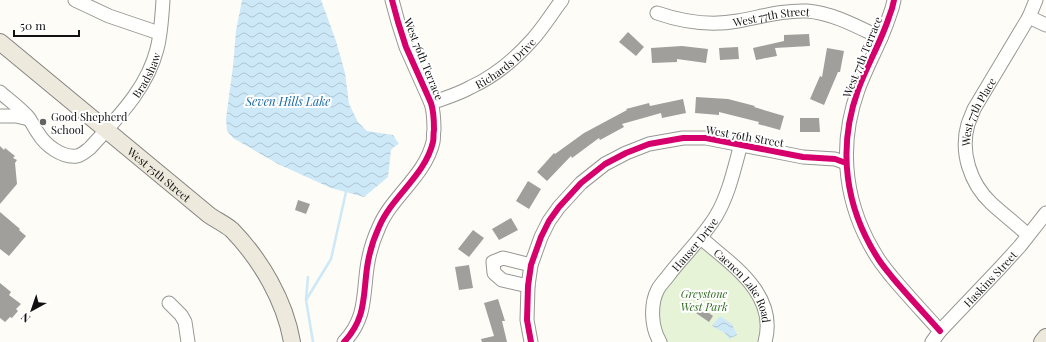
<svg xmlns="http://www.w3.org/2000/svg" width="1046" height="342" viewBox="0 0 1046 342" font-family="'Playfair Display',serif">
  <defs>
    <pattern id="water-waves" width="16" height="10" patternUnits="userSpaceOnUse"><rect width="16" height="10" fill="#cde8f7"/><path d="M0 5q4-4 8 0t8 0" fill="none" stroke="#afc6d3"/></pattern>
  </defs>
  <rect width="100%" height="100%" fill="#fdfcf7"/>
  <path fill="#e7f3d7" d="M701,238L759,296L765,342H660L653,305Z"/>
  <path fill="url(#water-waves)" d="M242,0H321L336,41L345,73L349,104L358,122L367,131L393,135L399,144L395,146L391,150L388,177L364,197L331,188L278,164L233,138L227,131L226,119L233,66L236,31Z
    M720,316L732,324L737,335L729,339L725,333L712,326Z"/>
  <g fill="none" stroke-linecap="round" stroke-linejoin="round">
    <path stroke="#cde8f7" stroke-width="2.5" d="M306,299L308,277
      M313,342L306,300L331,259L346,192"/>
  </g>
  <path fill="#a19f9c" d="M628,32L644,47L636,56L619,42Z
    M809,34L810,46L775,48L777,56L756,60L753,48L784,41V35Z
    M682,46L708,49L706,63L677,59V62L652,63L651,48Z
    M738,47L739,59L720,60L719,48Z
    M827,48L844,51L840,72H838L824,105L810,99L820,76L822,77Z
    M696,97L728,99L755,106L754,107L784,116L780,130L758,124L759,122L719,112V115L695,113Z
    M683,99L686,113L662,118L661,113L622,124L624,127L600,140L599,138L572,158L571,156L547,181L537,172L554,153L555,154L584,133L627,110L626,109L649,103L650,106Z
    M800,118H819L820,132H800Z
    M0,146L4,150L5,148L15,156L13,158L17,160L15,163L17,184L0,204Z
    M528,181L541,189L529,209L516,201Z
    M298,200L310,204L306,214L295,210Z
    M0,212L20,229L19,230L26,236L9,256L0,249Z
    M511,218L518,230L499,240L492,229Z
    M473,230L484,238L469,257L458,249Z
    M469,265L473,288L459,290L455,267Z
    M0,283L11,292L9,295L21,304L16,309L18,311L12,318L10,317L5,322L0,318Z
    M498,299L505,321H502L507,342H482L481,339L494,336L484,303Z
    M698,305L713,316L709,322L693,311Z"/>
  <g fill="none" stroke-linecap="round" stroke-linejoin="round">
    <g stroke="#979795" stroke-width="15">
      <g id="minor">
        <path d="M75,0L109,16L159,33"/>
        <path d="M894,0C893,6 891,12 889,17C881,42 867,65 858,90C837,149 845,208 879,260C883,266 888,272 892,277C908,296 924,313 940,331"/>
        <path id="s1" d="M657,13C683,22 710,26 738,21C761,17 783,10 807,11C833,13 858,27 881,38"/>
        <path d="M1029,17L1046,25"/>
        <path id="s2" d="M0,92C9,100 20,108 28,117C32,122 34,128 38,133C45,145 62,158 77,156C82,155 86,151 90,148C117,118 147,89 157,49C161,34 162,16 163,0"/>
        <path id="s3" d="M431,103C445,98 459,94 471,87C495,76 515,59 532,40C543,28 552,13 562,0"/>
        <path d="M0,116H16L29,119"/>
        <path id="s4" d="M1028,235C1016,224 1003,214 991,203C970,183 960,152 968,124C970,119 972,114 974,109L1029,17L1036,0"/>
        <path id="s5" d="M701,238C732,265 778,294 765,342"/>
        <path d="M528,286L502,280L494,273L493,262L503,258L531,265"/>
        <path d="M169,303L181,315L185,322L188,342"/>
        <path d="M344,342C366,319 363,297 367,268C369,253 373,240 379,227C392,196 425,176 433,142C434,138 433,134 434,130C434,120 434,112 431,103L406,47L398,22L392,0"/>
        <path d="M531,342L527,320L528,286L531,265L541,237L549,221L559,207L581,183L605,164L626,153L649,144L683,138H706L803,157L835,159L846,163"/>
        <path id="s6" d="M660,342C651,327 650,304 658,289C661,284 665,280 668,276C683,256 702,239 716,216C729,194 734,169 741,144"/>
        <path id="s7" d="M932,342L940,331L999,269L1020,246L1046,213"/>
      </g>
    </g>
    <g stroke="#858482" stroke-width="18">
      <g id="major">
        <path id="s8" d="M0,42L209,215C216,220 225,224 232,230C261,260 285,301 292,342"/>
        <path d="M1042,342L1046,337"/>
      </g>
    </g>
    <use href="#minor" stroke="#fffffe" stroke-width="13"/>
    <use href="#major" stroke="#ede9dc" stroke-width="16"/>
    <g stroke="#fff" stroke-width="8">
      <path id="cycleway" d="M894,0C893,6 891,12 889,17C881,42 867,65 858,90C837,149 845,208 879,260C883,266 888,272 892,277C908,296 924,313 940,331
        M344,342C366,319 363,297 367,268C369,253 373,240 379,227C392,196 425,176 433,142C434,138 433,134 434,130C434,120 434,112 431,103L406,47L398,22L392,0
        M531,342L527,320L528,286L531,265L541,237L549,221L559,207L581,183L605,164L626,153L649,144L683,138H706L803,157L835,159L846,163"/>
    </g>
    <use href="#cycleway" stroke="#d6006c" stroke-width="6"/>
  </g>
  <circle fill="#646362" stroke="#fff" stroke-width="1.5" cx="43" cy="122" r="4"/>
  <g text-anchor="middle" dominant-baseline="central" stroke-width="4" stroke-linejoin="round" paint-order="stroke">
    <g font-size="11" fill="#111" stroke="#fff">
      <text stroke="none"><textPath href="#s1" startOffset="116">West 77th Street</textPath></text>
      <text transform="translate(862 57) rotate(-68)">West 77th Terrace</text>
      <text transform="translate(424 59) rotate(68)">West 76th Terrace</text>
      <text stroke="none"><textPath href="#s3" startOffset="85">Richards Drive</textPath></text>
      <text stroke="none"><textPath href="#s2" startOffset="212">Bradshaw</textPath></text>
      <text stroke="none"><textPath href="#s4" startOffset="150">West 77th Place</textPath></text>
      <text transform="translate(745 136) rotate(10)">West 76th Street</text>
      <text stroke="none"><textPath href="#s8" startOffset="207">West 75th Street</textPath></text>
      <text stroke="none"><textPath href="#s6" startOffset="113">Hauser Drive</textPath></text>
      <text stroke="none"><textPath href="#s7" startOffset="86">Haskins Street</textPath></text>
      <text stroke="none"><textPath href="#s5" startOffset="65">Caenen Lake Road</textPath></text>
    </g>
    <g font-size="11" fill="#111" stroke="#fff" text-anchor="start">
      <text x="51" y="116">Good Shepherd<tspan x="51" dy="13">School</tspan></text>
    </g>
    <g font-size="11" font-style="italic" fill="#2f6b1f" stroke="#fff">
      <text x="704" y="293">Greystone<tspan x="704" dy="13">West Park</tspan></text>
    </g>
    <g font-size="12" font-style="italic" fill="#1768a6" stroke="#fff">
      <text x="288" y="101">Seven Hills Lake</text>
    </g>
  </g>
  <g transform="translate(32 310) rotate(220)" stroke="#ffffff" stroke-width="3" paint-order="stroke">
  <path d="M0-3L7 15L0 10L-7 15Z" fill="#111111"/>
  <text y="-6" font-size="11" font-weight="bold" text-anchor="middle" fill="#111111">N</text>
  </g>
  <path d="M14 30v6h65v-6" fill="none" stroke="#111111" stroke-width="2"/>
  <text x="20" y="30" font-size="12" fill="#111111" stroke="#ffffff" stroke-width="3" paint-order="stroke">50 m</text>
</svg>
